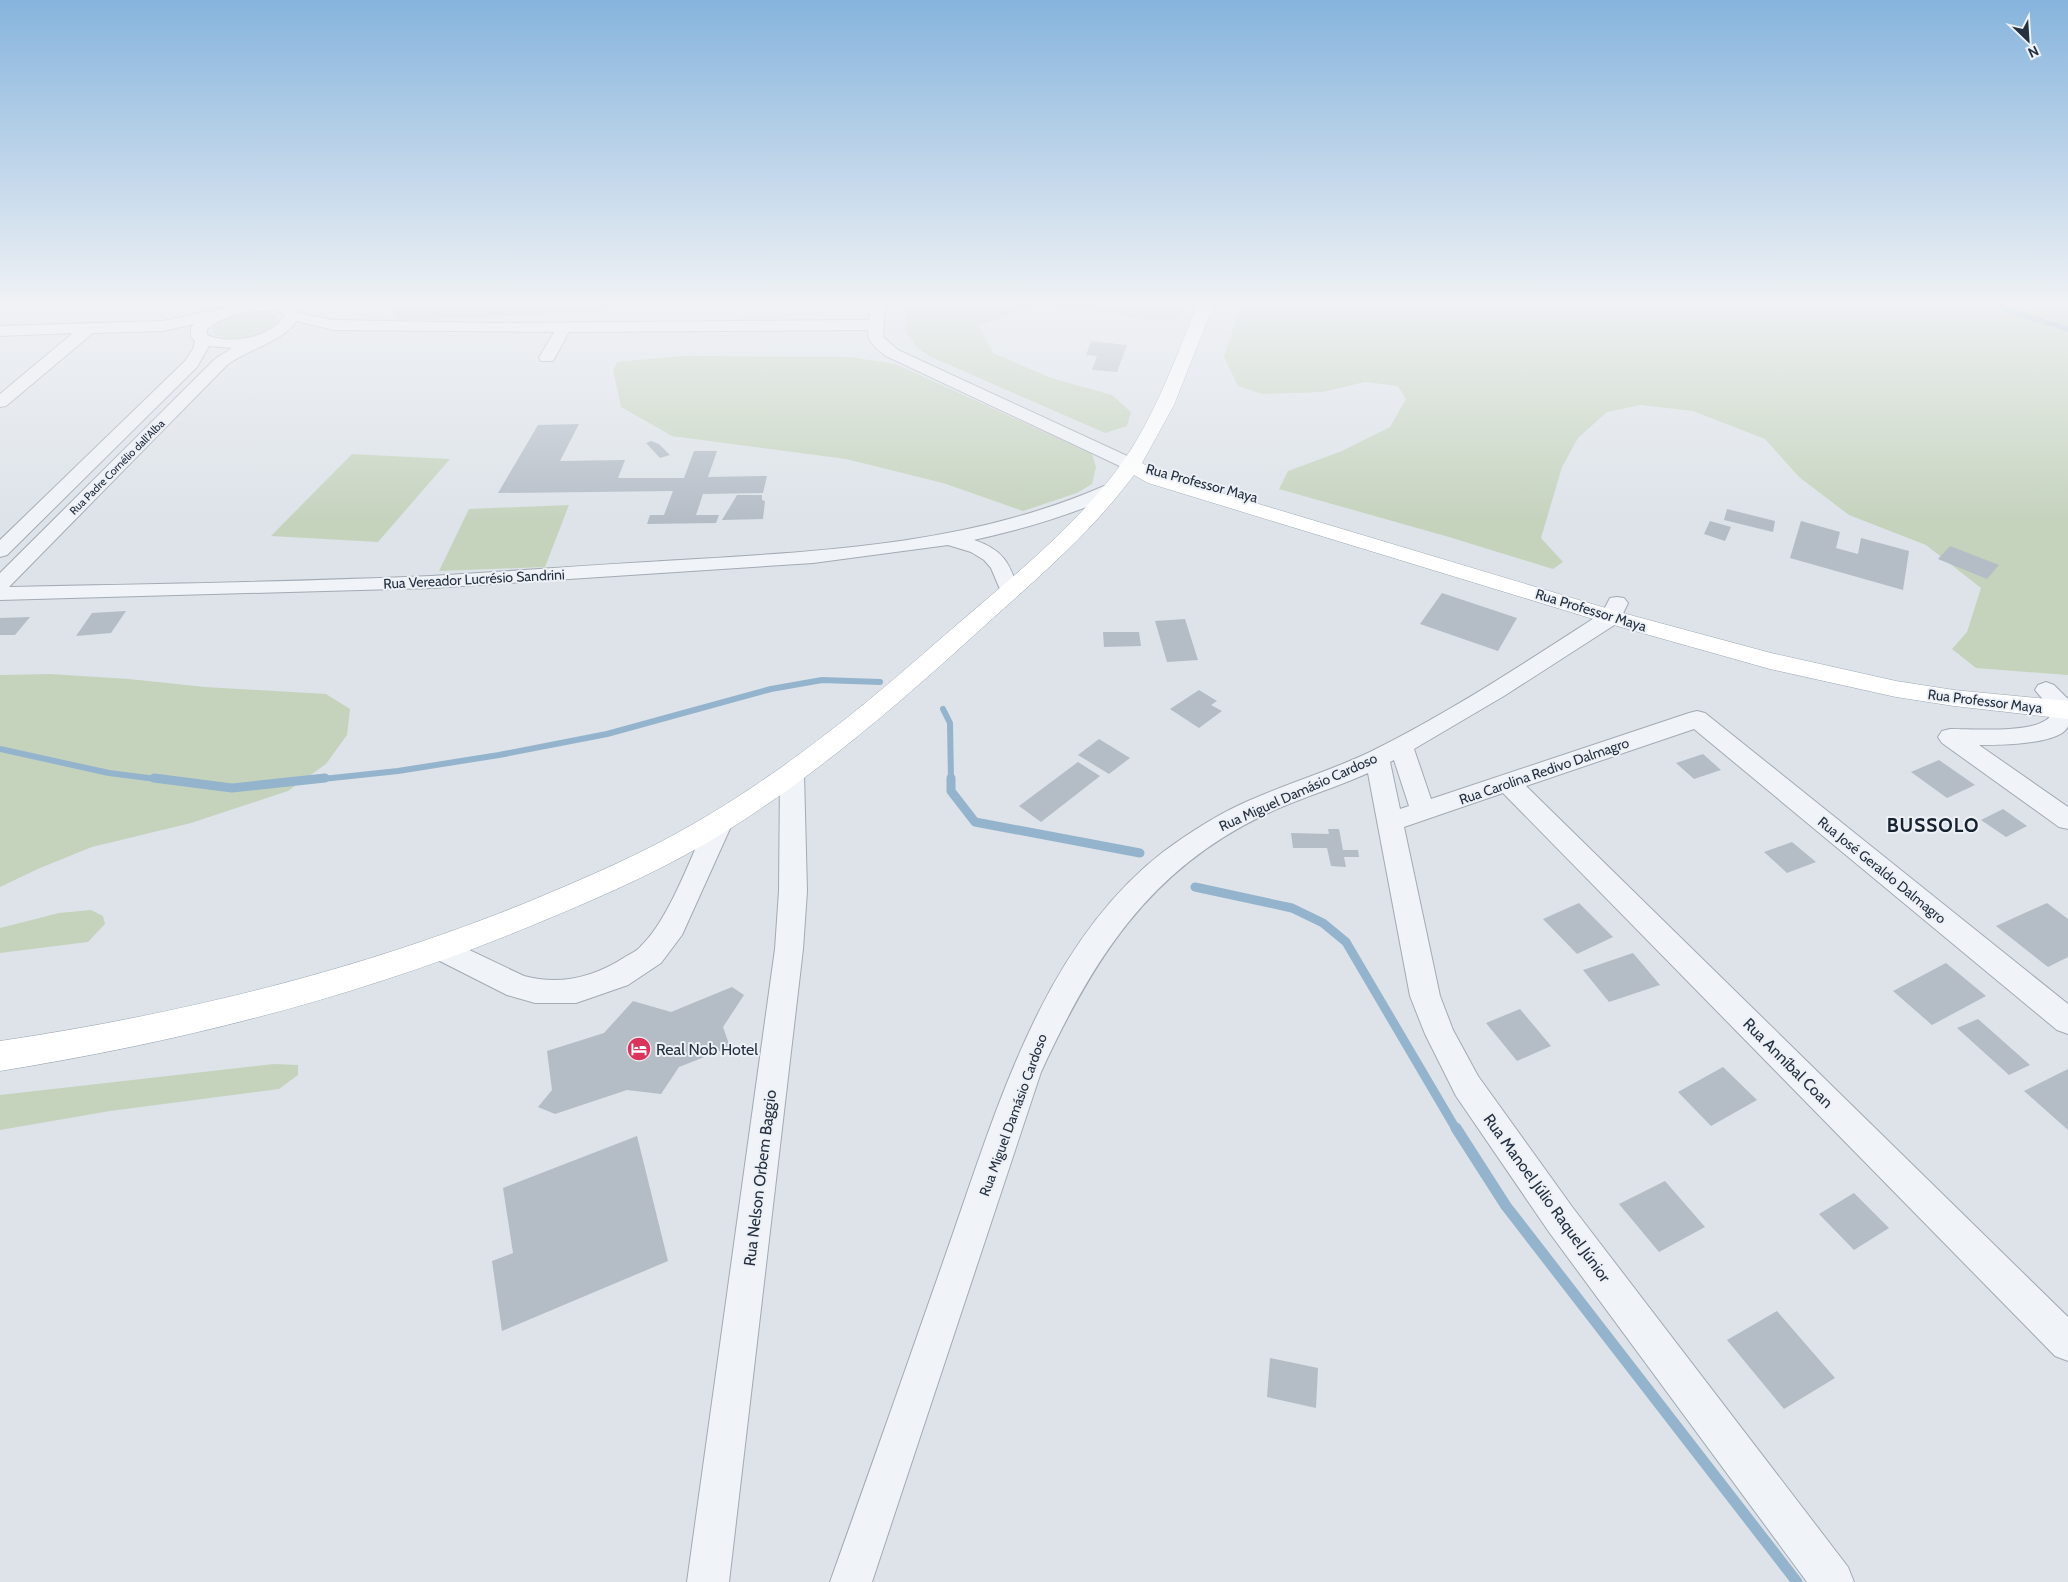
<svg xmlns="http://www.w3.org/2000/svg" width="2068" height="1582" viewBox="0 0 2068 1582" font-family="Cabin,sans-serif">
  <rect width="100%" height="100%" fill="#dde3e9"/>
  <path fill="#c5d3bd" d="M397,301H619L609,308L589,313L415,320L396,319L392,309Z
    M907,301H1189L1175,320L1150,321L1088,309L1032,306L979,326L993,353L1051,378L1112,395L1131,412L1127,426L1105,433L929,356L917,347L905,330Z
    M1242,301H1931L1962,307L2028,312L2056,303L2068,308V675L1976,668L1952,649L1967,632L1981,588L1926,545L1849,515L1799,477L1765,439L1693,411L1641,405L1607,412L1578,438L1562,467L1541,538L1563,562L1553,569L1449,537L1279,489L1288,471L1342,451L1390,427L1406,399L1398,386L1365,382L1322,392L1262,394L1238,386L1224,357Z
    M264,312L275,314L279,319C272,336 227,344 213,333V327C226,314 247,311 264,312Z
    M683,356L849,357L896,364L1092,454L1096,467L1092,484L1077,493L1023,511L943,483L846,459L672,436L621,407L613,370L617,362Z
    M352,454L450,459L378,542L271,536Z
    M569,505L545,567L439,571L469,509Z
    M50,674L129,679L205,687L326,694L350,709L347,735L326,764L288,791L191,823L92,847L40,868L0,887V675Z
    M91,910L103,916L105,924L88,942L0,953V928L59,913Z
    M274,1064L298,1065V1075L279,1089L110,1111L0,1130V1095Z"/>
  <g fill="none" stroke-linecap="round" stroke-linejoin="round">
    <path stroke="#94b4cd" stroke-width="5" d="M1987,301L2015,313L2068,329"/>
    <path stroke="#94b4cd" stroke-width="6" d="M943,709L950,723L951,780
      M0,749L109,773L164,780
      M313,780L398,771L499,755L607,734L771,689L822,680L880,682"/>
    <path stroke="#94b4cd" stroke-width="9" d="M154,778L232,788L325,778
      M951,778V791L975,822L1140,853
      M1195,887L1292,908L1323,923L1346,942L1456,1129"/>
    <path stroke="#94b4cd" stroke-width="11" d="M1456,1128L1506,1206L1797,1582"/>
  </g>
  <path fill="#b4bcc6" d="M1091,341L1127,345L1117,372L1092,370L1097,356L1086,355Z
    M579,424L560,461L625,460L618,478H684L694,451H717L708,477L767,476L763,493L703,494L696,515H719L716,523L647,524L650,515H664L673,491L498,493L538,425Z
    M651,441L659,444L670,455L660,458L646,443Z
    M737,495H762V500L765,501L763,519L722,520Z
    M1727,509L1775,521L1773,532L1724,520Z
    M1710,521L1731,527L1725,541L1704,534Z
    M1801,521L1840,532L1836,548L1858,554L1861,538L1909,551L1903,590L1790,558Z
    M1950,546L1999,565L1987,579L1938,559Z
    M1442,593L1517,618L1498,651L1420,624Z
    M126,611L111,633L76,636L92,613Z
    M30,617L15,635H0V618Z
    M1185,619L1198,660L1167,662L1155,621Z
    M1103,632H1139L1141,646L1104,647Z
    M1199,690L1217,701L1211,705L1222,711L1199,728L1170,709Z
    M1099,739L1130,758L1109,774L1078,755Z
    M1703,754L1721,770L1694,779L1676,763Z
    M1939,760L1975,785L1947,798L1911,772Z
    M1078,762L1100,776L1041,822L1019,806Z
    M2003,809L2027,826L2006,837L1981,820Z
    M1328,829H1339L1343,850H1358L1359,857H1344L1346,867L1331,866L1327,848H1293L1291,833L1329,834Z
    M1792,842L1816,862L1787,873L1764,852Z
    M1579,903L1613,937L1577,954L1543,919Z
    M2047,903L2068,919V957L2048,967L1996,926Z
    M1633,953L1660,985L1609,1002L1583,970Z
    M1946,963L1986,996L1932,1025L1893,991Z
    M732,987L744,995L723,1027L730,1047L679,1067L661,1094L627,1090L555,1114L538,1107L552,1090L547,1051L604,1033L633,1001L671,1012Z
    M1520,1009L1551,1046L1517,1061L1486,1023Z
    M1978,1019L2030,1065L2009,1075L1957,1028Z
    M1723,1067L1757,1100L1711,1126L1678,1092Z
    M2068,1069V1130L2024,1091Z
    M637,1136L668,1261L502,1331L492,1261L513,1253L503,1188Z
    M1665,1181L1705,1227L1659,1252L1619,1204Z
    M1854,1193L1889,1228L1854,1250L1819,1214Z
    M1777,1311L1835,1378L1784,1409L1727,1340Z
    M1270,1358L1318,1368L1316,1408L1267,1397Z"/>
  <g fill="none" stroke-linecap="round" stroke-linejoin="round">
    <g stroke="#a2aab3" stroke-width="2">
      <path id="minor" d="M871,301H885L883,337L898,350L1138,461L1141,465L1138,469L1132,470L1126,469L886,356C877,349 867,342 868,330L569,332L553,361H541L539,358L554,332L334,330L296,321C286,340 245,351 227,365L9,587C150,584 291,582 431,576C503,572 575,566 647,562C801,552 960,549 1104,486L1111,484L1118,486L1120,490L1118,494C1071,515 1024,529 974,540C1004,550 1009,563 1019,590L1016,594L1009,596L1002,594L991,568L984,560L971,552L948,545L813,563L431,588L0,600V573L215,359L232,348L209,346L197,367L7,555L0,557V540L185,361L193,349L195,341L191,337V328L194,324L163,331L93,333L6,406L0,407V394L73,333L0,336V326L163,321L243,304L272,302L292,307L297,313L334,320L494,323L869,320ZM272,310L282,313L284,316C272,338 228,345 207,335V329C225,314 248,311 272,310Z
        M1617,597L1624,598L1628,603L1619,622L1504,696L1414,749L1431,799L1689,713L1697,711L1705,713L2068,1004V1034L2057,1030L1694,729L1526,786L2068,1317V1361L2055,1356L1503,793L1404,827L1440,996L1453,1030L1478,1076L1573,1208L1848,1567L1854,1582H1807L1549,1232L1456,1096L1425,1034L1410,996L1368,773C1333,789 1296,799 1262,816C1148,871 1092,961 1041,1072L872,1582H830C868,1476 905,1371 942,1265C993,1122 1038,949 1163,852C1189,833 1218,814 1248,801C1288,783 1330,771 1370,752C1451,712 1526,662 1602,613L1610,598ZM1394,760L1409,806L1400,809L1390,762Z
        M2046,682L2054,685L2068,699C2068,707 2068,719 2068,726C2062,745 1995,745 1979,745L2068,807V829L2059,827L1942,743L1938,737L1942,731L1950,729C1973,729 2028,733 2046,720C2050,718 2051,714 2052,710L2035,690L2038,685Z
        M792,765L801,768L804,774L807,891L803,949L729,1582H687L775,949L779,891L780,774L783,768Z
        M720,813L729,815L733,822L682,935L661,963L628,985L576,1003H535L507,995L432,957L428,949L432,941L442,937L524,976C560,986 594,977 625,957C630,954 637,951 641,946C668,921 691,857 707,822L711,815Z"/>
    </g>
    <g stroke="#9ba8b5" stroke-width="1">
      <path id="major" d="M1199,301H1215L1174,405L1142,463L1162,475L1619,612L1771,653L1896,681L1954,690L2068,701V719L1954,706L1896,697L1770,669L1603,622L1148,483L1134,475C1088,537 1028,586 971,638C895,707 816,775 728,830C671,866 608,894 545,920C370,994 187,1041 0,1071V1041C181,1014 358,971 528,902C585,878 642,854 695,823C783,772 862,708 938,641C1004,583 1089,519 1135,443C1162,398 1179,349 1199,301Z"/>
    </g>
    <use href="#minor" fill="#f0f3f7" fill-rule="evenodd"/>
    <use href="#major" fill="#fff" fill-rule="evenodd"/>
  </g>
  <linearGradient id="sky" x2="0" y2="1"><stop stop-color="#86b4dd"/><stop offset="0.58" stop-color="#f0f2f5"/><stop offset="1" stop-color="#f0f2f5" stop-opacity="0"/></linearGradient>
  <rect width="2068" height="522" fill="url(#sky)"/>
  <defs>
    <g id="hotel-disc" transform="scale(1.25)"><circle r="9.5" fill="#db345c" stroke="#edf1f6"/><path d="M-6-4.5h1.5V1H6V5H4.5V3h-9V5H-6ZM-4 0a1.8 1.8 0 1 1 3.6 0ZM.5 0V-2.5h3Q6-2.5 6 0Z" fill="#fff"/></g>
  </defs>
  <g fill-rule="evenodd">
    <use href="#hotel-disc" x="639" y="1049"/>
  </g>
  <g text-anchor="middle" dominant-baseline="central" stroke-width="4" stroke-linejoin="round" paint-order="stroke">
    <g font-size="11" fill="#253141" stroke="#edf1f6">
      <text transform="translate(117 467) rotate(-45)">Rua Padre Cornélio dall'Alba</text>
    </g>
    <g font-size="14" fill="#253141" stroke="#edf1f6">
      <text transform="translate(1202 483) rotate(15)">Rua Professor Maya</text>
      <text transform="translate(474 579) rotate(-3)">Rua Vereador Lucrésio Sandrini</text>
      <text transform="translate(1591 610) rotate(17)">Rua Professor Maya</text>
      <text transform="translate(1985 701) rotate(7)">Rua Professor Maya</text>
      <text transform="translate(1544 771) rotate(-19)">Rua Carolina Redivo Dalmagro</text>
      <text transform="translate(1298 792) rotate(-24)">Rua Miguel Damásio Cardoso</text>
      <text transform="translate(1882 870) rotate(39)">Rua José Geraldo Dalmagro</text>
      <text transform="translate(1013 1115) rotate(-70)">Rua Miguel Damásio Cardoso</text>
    </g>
    <g font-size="16" fill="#253141" stroke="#edf1f6" text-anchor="start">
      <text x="656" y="1049">Real Nob Hotel</text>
    </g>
    <g font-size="16" fill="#253141" stroke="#edf1f6">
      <text transform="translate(1788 1063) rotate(45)">Rua Anníbal Coan</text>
      <text transform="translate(760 1178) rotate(-83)">Rua Nelson Orbem Baggio</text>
      <text transform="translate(1547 1198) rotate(54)">Rua Manoel Júlio Raquel Júnior</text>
    </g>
    <g font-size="19" font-weight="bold" letter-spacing="1" fill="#172231" stroke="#edf1f6">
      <text x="1933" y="825">BUSSOLO</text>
    </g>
  </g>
  <g transform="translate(2028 40) rotate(155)" stroke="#edf1f6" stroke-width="4" paint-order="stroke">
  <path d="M0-4L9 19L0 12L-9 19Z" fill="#253141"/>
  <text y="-8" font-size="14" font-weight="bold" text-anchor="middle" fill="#253141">N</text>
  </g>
</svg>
